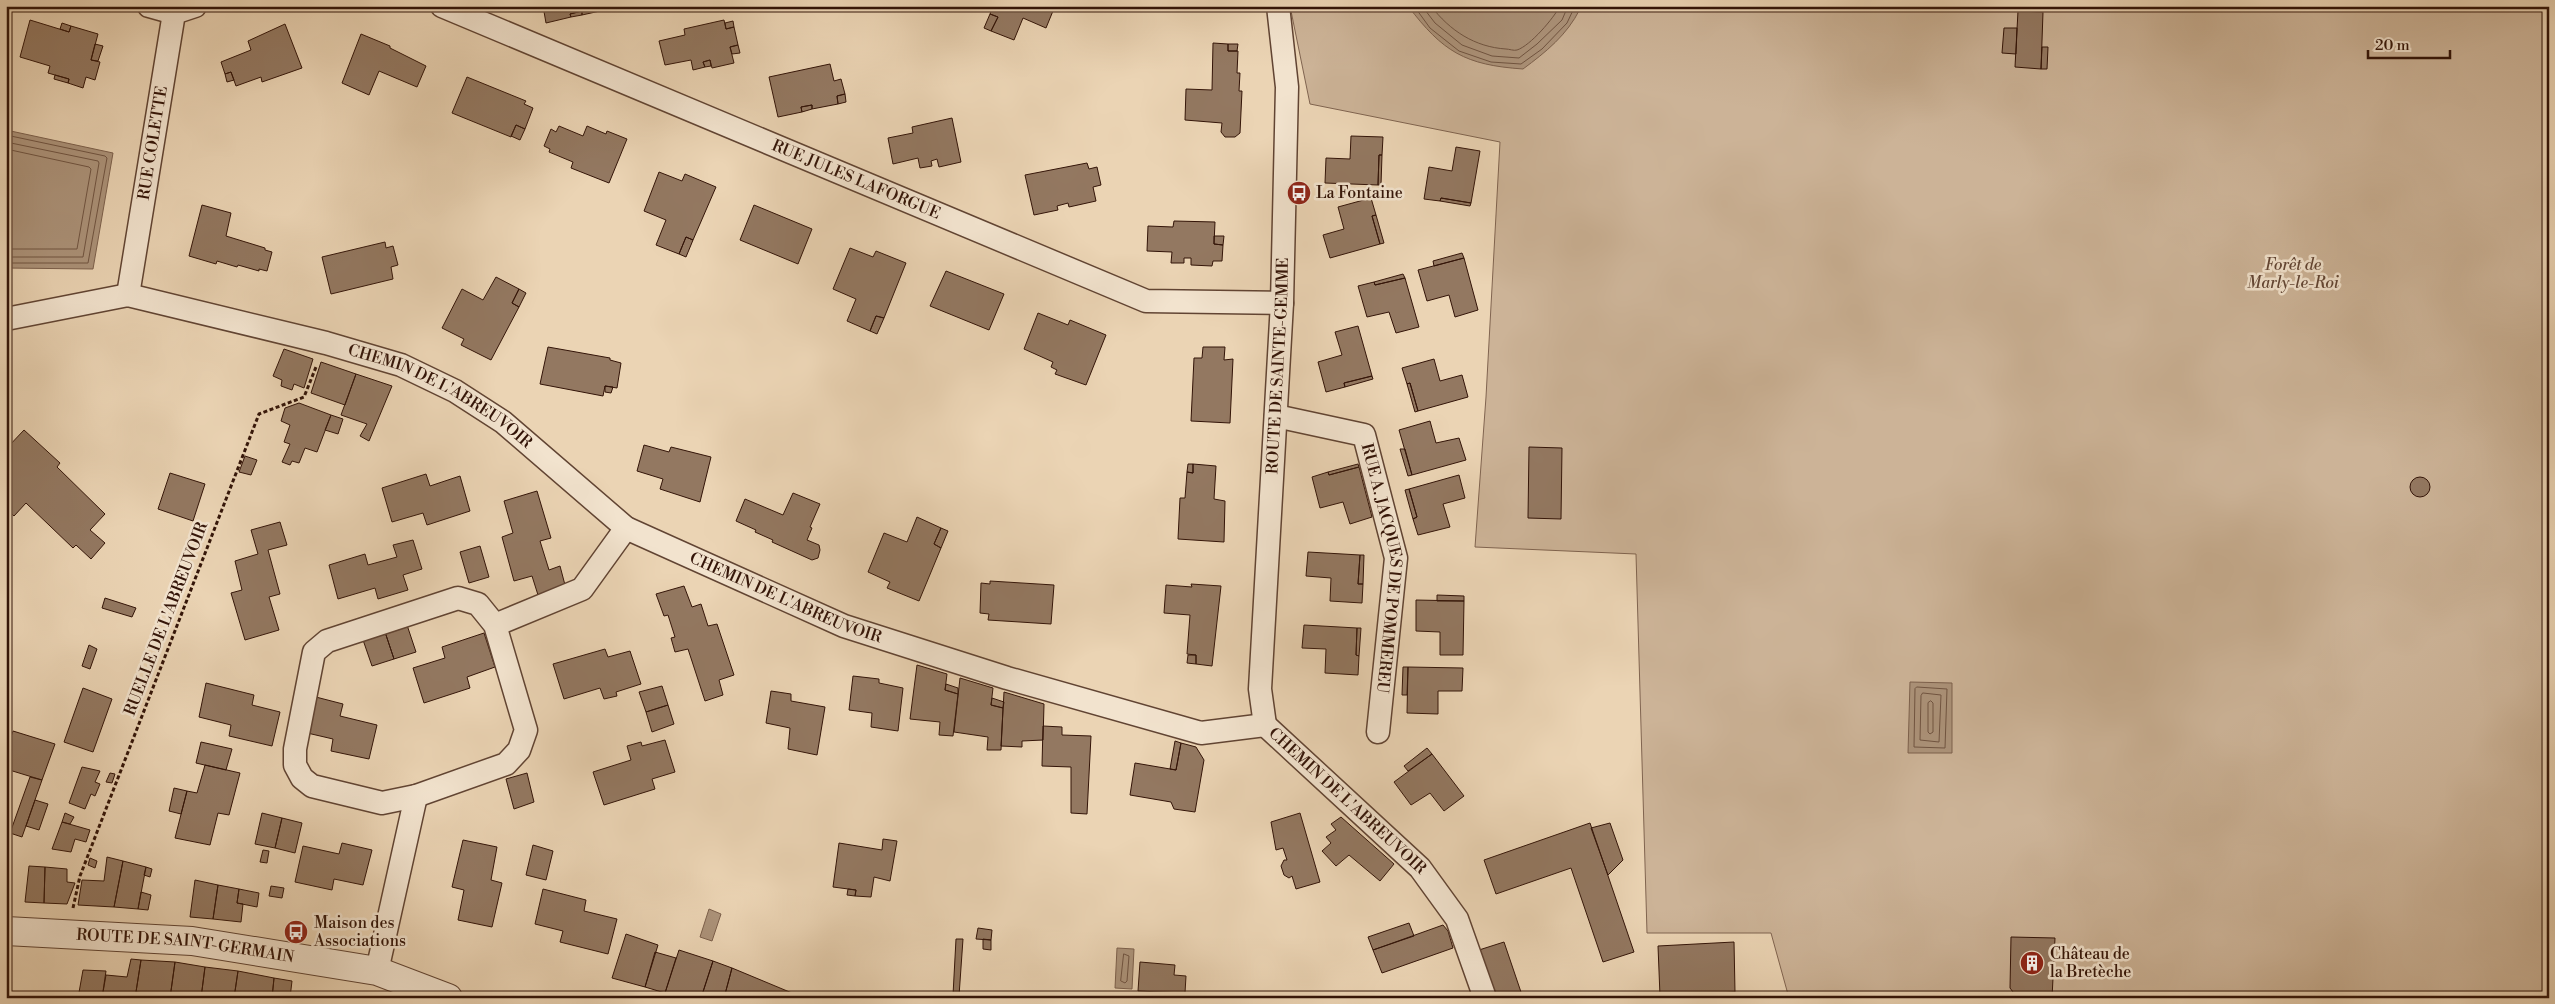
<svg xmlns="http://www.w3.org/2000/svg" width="2555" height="1004" viewBox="0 0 2555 1004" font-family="'Libre Bodoni',serif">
  <rect width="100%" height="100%" fill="#ebd4b4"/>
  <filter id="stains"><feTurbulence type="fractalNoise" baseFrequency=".004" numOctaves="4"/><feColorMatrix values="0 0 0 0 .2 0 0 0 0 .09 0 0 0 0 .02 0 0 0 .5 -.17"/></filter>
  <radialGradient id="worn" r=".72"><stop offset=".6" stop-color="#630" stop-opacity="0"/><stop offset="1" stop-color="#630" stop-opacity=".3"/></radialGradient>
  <path fill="#ccb397" stroke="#806450" d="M1290,6H2549V998H1789L1771,933H1647L1636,554L1475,547L1486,397L1500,142L1310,104Z"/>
  <path fill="#ac937a" stroke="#7c604c" d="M1408,6H1579L1580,9C1567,35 1546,52 1523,69C1465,65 1443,52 1408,6Z
    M6,130L113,153L93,269L6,268Z
    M1910,682L1952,683V753H1908Z
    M709,909L721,914L712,941L700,937Z
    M1117,948L1134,949L1132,989L1115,988Z"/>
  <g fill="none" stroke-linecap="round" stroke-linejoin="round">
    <path stroke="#705441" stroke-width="1" d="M1414,6L1430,28L1459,51L1491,62L1521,64L1542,49L1567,23L1575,6
      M1422,6L1435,23L1462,45L1492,56L1519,58L1537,44L1562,20L1568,6
      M1431,6C1450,31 1475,47 1506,49C1509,49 1514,51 1517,50C1530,46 1554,18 1560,6
      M6,135L105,156L107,158L88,263H6
      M6,142L98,161L99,163L83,257H6
      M6,149L89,167L91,169L77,249H6
      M1917,687L1947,689L1945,748L1914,747L1915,689Z
      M1923,693L1941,695L1939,742L1920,740L1921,696Z
      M1931,701L1933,703V732L1930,734L1928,732V703Z
      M1124,954L1129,956L1127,981L1125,983L1121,981Z"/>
  </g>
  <path fill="#937861" stroke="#331408" d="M543,6H608L609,9L582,15V11L570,14L571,17L546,23Z
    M993,6H1055L1046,28L1023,18L1014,40L991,31L998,17L990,14Z
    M582,11V15L571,17L570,14Z
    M2018,11L2043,12L2041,69L2015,67Z
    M990,14L998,17L991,31L984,28Z
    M30,20L69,32L71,26L98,34L91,60L100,62L95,80L86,77L83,88L68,83L69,79L48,73L50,66L20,57Z
    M724,20L726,29L734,27L738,45L730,47L734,63L712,68L710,60L703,62L705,67L693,70L691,60L665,65L659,41L685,35L684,29Z
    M733,21L734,27L726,29L725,23Z
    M62,23L71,26L69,32L60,29Z
    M285,24L302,68L262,82L261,77L236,86L231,72L225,74L221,62L251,50L248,41Z
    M2004,28H2017L2016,54L2002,53Z
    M361,34L390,46V48L426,66L417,87L379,71L369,95L342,83Z
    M1213,43L1228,44V51H1238L1237,73H1240L1239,91H1242L1240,133L1235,137H1225L1221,132L1222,123L1185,120L1186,89L1212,90Z
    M95,44L103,46L98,61L91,60Z
    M1228,44H1238L1237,51H1228Z
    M738,45L740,53L732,54L730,47Z
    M2042,47H2048L2047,69H2041Z
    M710,60L711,66L705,67L703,62Z
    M830,64L834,81L841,79L845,94L837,96L838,104L812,109V105L801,107L802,112L778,117L769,77Z
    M231,72L234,80L227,82L225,74Z
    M55,75L69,79L68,83L54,79Z
    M467,77L526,101L524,104L533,108L525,129L516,125L511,137L452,113Z
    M845,94L846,102L838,104L837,96Z
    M812,105V109L802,112L801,107Z
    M952,118L961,162L939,167L937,159L931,161L932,166L920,168L918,158L893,164L888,138L913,133L912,127Z
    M516,125L525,129L520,140L511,136Z
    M559,126L583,136L587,126L606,134L607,131L627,139L609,183L571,168L573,162L549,152L550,149L544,146L551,129L556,132Z
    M1351,136L1383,137L1382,155H1379L1378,185L1325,183L1326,158L1350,159Z
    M1456,147L1480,151L1471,203L1441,198L1440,201L1424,199L1429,167L1452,171Z
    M1379,155H1382L1381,185H1378Z
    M1087,163L1089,169L1097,167L1101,185L1093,187L1096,201L1069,207L1068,203L1057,206L1058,210L1034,215L1025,175Z
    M659,172L682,181L685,174L716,187L693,240L686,237L679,254L656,245L666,220L644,211Z
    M1371,198L1376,215L1372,216L1380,244L1330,258L1323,235L1344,229L1338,207Z
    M1441,198L1471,203L1470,206L1440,201Z
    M202,205L231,213L226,236L265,248V250L272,252L267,271L259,269V271L238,265L237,267L217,261L216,264L189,256Z
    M754,205L812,229L798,264L740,240Z
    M1376,215L1384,243L1380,244L1372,216Z
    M1174,221L1215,222L1214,244L1223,245L1222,261H1213L1212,266L1191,265V258H1184V263H1171L1172,252L1147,251L1148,226L1173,227Z
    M1214,236H1224L1223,245L1214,244Z
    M686,237L693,240L686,257L679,254Z
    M385,242L386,248L393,246L398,265L391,267L393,279L331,294L322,257Z
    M850,248L873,257L876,251L906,263L884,318L876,316L870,331L847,321L856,299L833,289Z
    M1462,253L1464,258L1434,266L1433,261Z
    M1464,258L1478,310L1455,317L1449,295L1427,301L1418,270Z
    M946,271L1004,294L989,330L930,306Z
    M1403,274L1405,278L1375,285L1374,282Z
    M496,277L519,289L512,303L519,307L491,360L461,345L464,339L442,328L462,289L483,300Z
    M1405,278L1419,327L1396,333L1389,312L1367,317L1358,286L1374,282L1375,285Z
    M519,289L526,293L519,307L512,303Z
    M1038,313L1068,325L1070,320L1106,335L1086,385L1055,374L1057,370L1051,367L1053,362L1024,349Z
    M876,316L884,318L877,334L870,331Z
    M1358,326L1372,376L1344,383L1345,387L1326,392L1318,362L1342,355L1335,332Z
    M548,347L610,358V360L621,363L617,388L605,386L603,396L540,384Z
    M1203,347H1225L1224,360L1233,359L1230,423L1191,421L1194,358H1202Z
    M284,349L313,359L304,388L294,384L292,390L281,386L282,380L273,376Z
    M1434,359L1440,381L1462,375L1468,397L1418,411L1410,383L1407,384L1402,368Z
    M321,362L356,374L345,405L311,393Z
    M356,374L392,386L369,441L360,436L367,424L341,415Z
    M1372,376L1373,379L1345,387L1344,383Z
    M1410,383L1418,411L1415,412L1407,384Z
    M605,386L613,387L611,393L605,392Z
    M299,403L331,415L317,452L305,448L299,463L292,461L290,465L282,462L290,444L284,442L290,425L281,421L285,408Z
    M331,415L343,419L338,434L325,430Z
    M1430,421L1436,443L1459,438L1466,460L1412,475L1399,430Z
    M24,430L60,463L57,467L105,514L90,530L105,543L91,559L76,545L73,548L26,503L14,516L6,509V486L9,482L6,479V449Z
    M644,445L669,452L671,447L711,457L700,502L660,489L663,479L637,471Z
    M1529,447L1562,448L1561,519L1528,518Z
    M1400,449H1405L1412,475L1408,476Z
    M245,456L257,460L251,475L239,472Z
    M1188,464H1193V473L1187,472Z
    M1193,464L1216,466L1214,499L1225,501L1224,542L1178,539L1180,498H1185L1187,472L1193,473Z
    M1358,464L1359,467L1329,475L1328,472Z
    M1359,467L1372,517L1350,524L1343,502L1320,508L1312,477L1328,472L1329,475Z
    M170,473L205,484L193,521L158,509Z
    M426,474L430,486L460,476L470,511L427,525L423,513L392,522L382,488Z
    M1459,475L1465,498L1443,504L1450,527L1418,535L1413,519L1417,517L1409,489Z
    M2410 487a10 10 0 1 1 20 0a10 10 0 1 1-20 0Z
    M1409,489L1417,517L1413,519L1405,490Z
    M537,491L551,538L540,541L549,570L560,566L565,585L538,595L532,576L514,581L502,537L513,533L504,501Z
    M793,493L820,504L810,527L812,528L807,540L819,545L820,550L818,558L812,560L772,542L773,540L755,532L756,530L736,521L745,499L783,515Z
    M917,517L941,528L934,544L941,548L919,601L887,588L890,582L868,572L884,533L907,542Z
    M280,522L287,545L268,550L280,594L269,597L279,630L245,640L231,593L242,590L235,561L258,554L251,530Z
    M941,528L948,531L941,548L934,544Z
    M413,540L422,569L403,575L408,590L378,599L375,588L338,599L329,565L365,554L368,565L397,557L393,545Z
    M480,546L489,577L469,583L460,552Z
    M1308,552L1360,555L1358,584H1363L1362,603L1330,601L1331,578L1306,576Z
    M1360,555H1364L1363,584H1358Z
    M990,581L1054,585L1051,624L988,620L989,614L980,613L981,583L990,584Z
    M1191,584L1221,586L1212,666L1196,664V655L1187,654L1190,615L1164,613L1166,585L1192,587Z
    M684,586L692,607L701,604L708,626L717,624L734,675L719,680L723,695L705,701L688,649L675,652L671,638L675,637L668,615L664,616L656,594Z
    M1437,595L1464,596V601H1437Z
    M105,598L136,608L132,617L102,608Z
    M1416,600L1464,601L1463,655H1440V632L1416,631Z
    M406,622L416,652L394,659L384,629Z
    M1304,625L1357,628L1356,655L1359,656L1358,675L1325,673L1326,649L1302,648Z
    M1357,628H1361L1359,656L1356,655Z
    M384,629L394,659L372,666L362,637Z
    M484,633L495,667L467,677L470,688L424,703L413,668L445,658L442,647Z
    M89,645L97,649L90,669L82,666Z
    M605,649L608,657L630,651L641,684L616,692L617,696L604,699L600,688L564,699L553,664Z
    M1188,655H1196V664L1187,663Z
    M917,665L947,674L945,690L958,694L953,736L939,735L940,722L910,719Z
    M1403,667H1408L1407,695H1402Z
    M1408,667L1463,668L1462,691H1438V714L1407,713Z
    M853,676L879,679V683L903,688L898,731L871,727L872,713L849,710Z
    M960,678L993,688L991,705L1003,708L1001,750H987L988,737L954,732Z
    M206,683L254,695L252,705L280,712L272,746L229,736L231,725L199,717Z
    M946,684L958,688V694L945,690Z
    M662,686L668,705L646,712L639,692Z
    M83,688L112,699L93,752L64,742Z
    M771,691L791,694V701L825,707L817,755L788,749L790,728L766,723Z
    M1004,692L1044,704L1043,740L1022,741V747L1001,746Z
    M312,696L343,704L340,716L377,725L369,759L331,751L333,739L303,732Z
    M992,698L1004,702L1003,708L991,705Z
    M668,705L674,724L652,732L646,712Z
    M1043,726L1062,727V735L1091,736L1087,814L1071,813V767L1042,766Z
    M13,731L55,744L42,780L6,769V751Z
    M665,740L675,772L652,779L655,789L604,805L593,772L631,760L627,746L641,742L642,746Z
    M1175,741L1181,743L1176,770L1170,769Z
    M201,742L232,749L226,770L196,763Z
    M1181,743L1196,747L1204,760L1195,812L1174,809L1171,802L1130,795L1135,763L1176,770Z
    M1427,748L1432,754L1408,771L1404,766Z
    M1432,754L1464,796L1444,811L1430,793L1411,805L1394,782Z
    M205,765L240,773L229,815L218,813L210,845L175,838L187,791L197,793Z
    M82,767L100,771L95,782L100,784L95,796L91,794L85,809L69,803Z
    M110,773L115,774L112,783L106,782Z
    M527,773L534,802L514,809L506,779Z
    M30,777L42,780L22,837L10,833Z
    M174,788L187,791L181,814L169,811Z
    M35,800L48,804L39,830L26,826Z
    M65,813L74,817L70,824L62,822Z
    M262,813L282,818L275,848L255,844Z
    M1300,813L1320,882L1296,889L1292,876L1289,878L1284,875L1281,866L1284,860H1287L1283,848L1276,850L1271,822Z
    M1341,817L1394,864L1380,881L1349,855L1336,866L1322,851L1331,843L1326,837L1336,830L1331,824Z
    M282,818L302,823L295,853L275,848Z
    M62,822L90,830L86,842L75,839L71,852L52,849Z
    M1590,823L1634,952L1603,962L1571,868L1496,894L1484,860Z
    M1610,823L1623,860L1608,875L1591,828Z
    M883,839L897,841L890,881L874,877L871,897L855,896L856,890L833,887L839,843L882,850Z
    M463,840L497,847L491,880L502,883L492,927L458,920L464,890L452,887Z
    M342,843L372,850L363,885L334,879L332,890L295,882L303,846L339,854Z
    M533,845L553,851L546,880L526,875Z
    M263,850L269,851L267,863L260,862Z
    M107,857L123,861L114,907L78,905L82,880L104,881Z
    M90,858L97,861L95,868L88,865Z
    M123,861L146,867L138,909L114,907Z
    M29,866L45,867L44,903L25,902Z
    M45,867L67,869V882L75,883L67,904L44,903Z
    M146,867L152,869L150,877L144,875Z
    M195,880L218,885L213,919L190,917Z
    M218,885L239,889L237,903L243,904L241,922L213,919Z
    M271,886L284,888L282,898L269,896Z
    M239,889L259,893L257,907L237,903Z
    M543,889L586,900L584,911L617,919L608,954L560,942L563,931L535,924Z
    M848,889L856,890L855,896L847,895Z
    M141,892L151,895L148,910L138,909Z
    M1409,923L1414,936L1373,950L1368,937Z
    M1443,925L1448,931L1453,948L1382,973L1373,950Z
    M978,928L992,930L991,940L976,939Z
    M626,934L658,945L645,987L612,978Z
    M2011,937L2055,938L2052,998H2013V992L2010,988Z
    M956,939H963L959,996L953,995Z
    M983,939L991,940V950L983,949Z
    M1504,942L1523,998H1495L1479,950Z
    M1734,942L1735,992L1660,996L1658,946Z
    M679,950L713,961L701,998H679L665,993Z
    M655,952L676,958L665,993L645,987Z
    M131,959L141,960L135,998H102L106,975L127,977Z
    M141,960L175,962L170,998H162V995L136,992Z
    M713,961L732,968L724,998H701Z
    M175,962L205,967L201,998H170Z
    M1140,962L1175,965L1174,975L1186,976L1185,993L1138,991Z
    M205,967L238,971L234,998H201Z
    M732,968L792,993V998H724Z
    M83,970L106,971L102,998H78Z
    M238,971L274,978L272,998H234Z
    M274,978L292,981L290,998H272Z
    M6,993L40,996V998H6Z"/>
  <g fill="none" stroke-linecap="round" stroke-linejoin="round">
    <g stroke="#614433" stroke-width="25">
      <g id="minor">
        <path d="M149,6L174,13"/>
        <path id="s1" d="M442,6L1146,301L1282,303"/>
        <path id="s2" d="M128,295L174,13L195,6"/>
        <path id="s3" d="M6,319L128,295L326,343L401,365L455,391L503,422L626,528L844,626L1007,678L1201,733L1265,725"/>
        <path id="s4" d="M1276,416L1364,435L1396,558L1378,732"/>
        <path d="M495,625L526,730L519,750L506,764L416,796L382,803L312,786L302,778L295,765V749L314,652L327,641L458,598L478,604L495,625L582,589L626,528"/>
        <path id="s5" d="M1265,725L1260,689L1282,303L1287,87L1278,6"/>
        <path id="s6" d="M1265,725L1420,868L1457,919L1485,998"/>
        <path d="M377,971L416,796"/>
      </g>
    </g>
    <g stroke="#614433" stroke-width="30">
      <g id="tertiary">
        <path id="s7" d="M6,931L192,941L377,971L448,998"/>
      </g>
    </g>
    <path stroke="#331408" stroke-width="3" stroke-dasharray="4 2.5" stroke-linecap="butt" d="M73,908L80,876L259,414L304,397L316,367"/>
    <use href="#minor" stroke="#f2e3ce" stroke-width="22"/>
    <use href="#tertiary" stroke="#f2e3ce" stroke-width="28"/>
  </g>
  <defs>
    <g id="bus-disc" transform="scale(1.25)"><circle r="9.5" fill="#8f2418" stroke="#f2e3ce"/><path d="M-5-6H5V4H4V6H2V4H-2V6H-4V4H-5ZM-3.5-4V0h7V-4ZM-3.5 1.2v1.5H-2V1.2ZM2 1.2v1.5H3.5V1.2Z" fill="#fff"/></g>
    <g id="building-disc" transform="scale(1.25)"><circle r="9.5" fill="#8f2418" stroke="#f2e3ce"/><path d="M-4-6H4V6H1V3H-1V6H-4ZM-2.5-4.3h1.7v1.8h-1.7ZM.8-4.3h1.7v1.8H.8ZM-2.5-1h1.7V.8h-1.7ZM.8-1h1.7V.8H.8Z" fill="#fff"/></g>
  </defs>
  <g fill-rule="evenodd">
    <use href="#bus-disc" x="1299" y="193"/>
    <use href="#bus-disc" x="296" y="932"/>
    <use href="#building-disc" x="2032" y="963"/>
  </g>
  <g text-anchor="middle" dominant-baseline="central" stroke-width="5" stroke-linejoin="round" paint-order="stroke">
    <g font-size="16" fill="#331408" stroke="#f2e3ce">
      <text stroke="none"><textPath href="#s2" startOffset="154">RUE COLETTE</textPath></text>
      <text stroke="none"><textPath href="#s1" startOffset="449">RUE JULES LAFORGUE</textPath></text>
      <text stroke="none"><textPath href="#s5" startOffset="360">ROUTE DE SAINTE-GEMME</textPath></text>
      <text stroke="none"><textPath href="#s3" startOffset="455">CHEMIN DE L'ABREUVOIR</textPath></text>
      <text stroke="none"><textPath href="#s4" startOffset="226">RUE A. JACQUES DE POMMEREU</textPath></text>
      <text stroke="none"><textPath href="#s3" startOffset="860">CHEMIN DE L'ABREUVOIR</textPath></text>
      <text transform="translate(166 619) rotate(-69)">RUELLE DE L'ABREUVOIR</text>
      <text stroke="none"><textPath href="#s6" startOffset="112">CHEMIN DE L'ABREUVOIR</textPath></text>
      <text stroke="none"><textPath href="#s7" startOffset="180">ROUTE DE SAINT-GERMAIN</textPath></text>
    </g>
    <g font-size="16" fill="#331408" stroke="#f2e3ce" text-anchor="start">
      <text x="1316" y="193">La Fontaine</text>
      <text x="314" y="923">Maison des<tspan x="314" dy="18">Associations</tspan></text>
      <text x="2050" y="954">Château de<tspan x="2050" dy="18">la Bretèche</tspan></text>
    </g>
    <g font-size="16" font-style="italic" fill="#614433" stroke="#f2e3ce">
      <text x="2293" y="265">Forêt de<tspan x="2293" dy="18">Marly-le-Roi</tspan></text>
    </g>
  </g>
  <rect width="2555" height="1004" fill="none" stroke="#ebd4b4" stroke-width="25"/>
  <rect x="8" y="8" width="2540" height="989" fill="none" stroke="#331408" stroke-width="2.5"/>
  <rect x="12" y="12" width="2530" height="979" fill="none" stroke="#331408"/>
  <path d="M2368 50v8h82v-8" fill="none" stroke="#331408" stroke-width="2.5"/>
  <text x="2375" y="50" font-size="15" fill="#331408" stroke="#f2e3ce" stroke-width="4" paint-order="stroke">20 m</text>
  <rect width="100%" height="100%" filter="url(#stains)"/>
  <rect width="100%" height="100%" fill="url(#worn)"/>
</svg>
